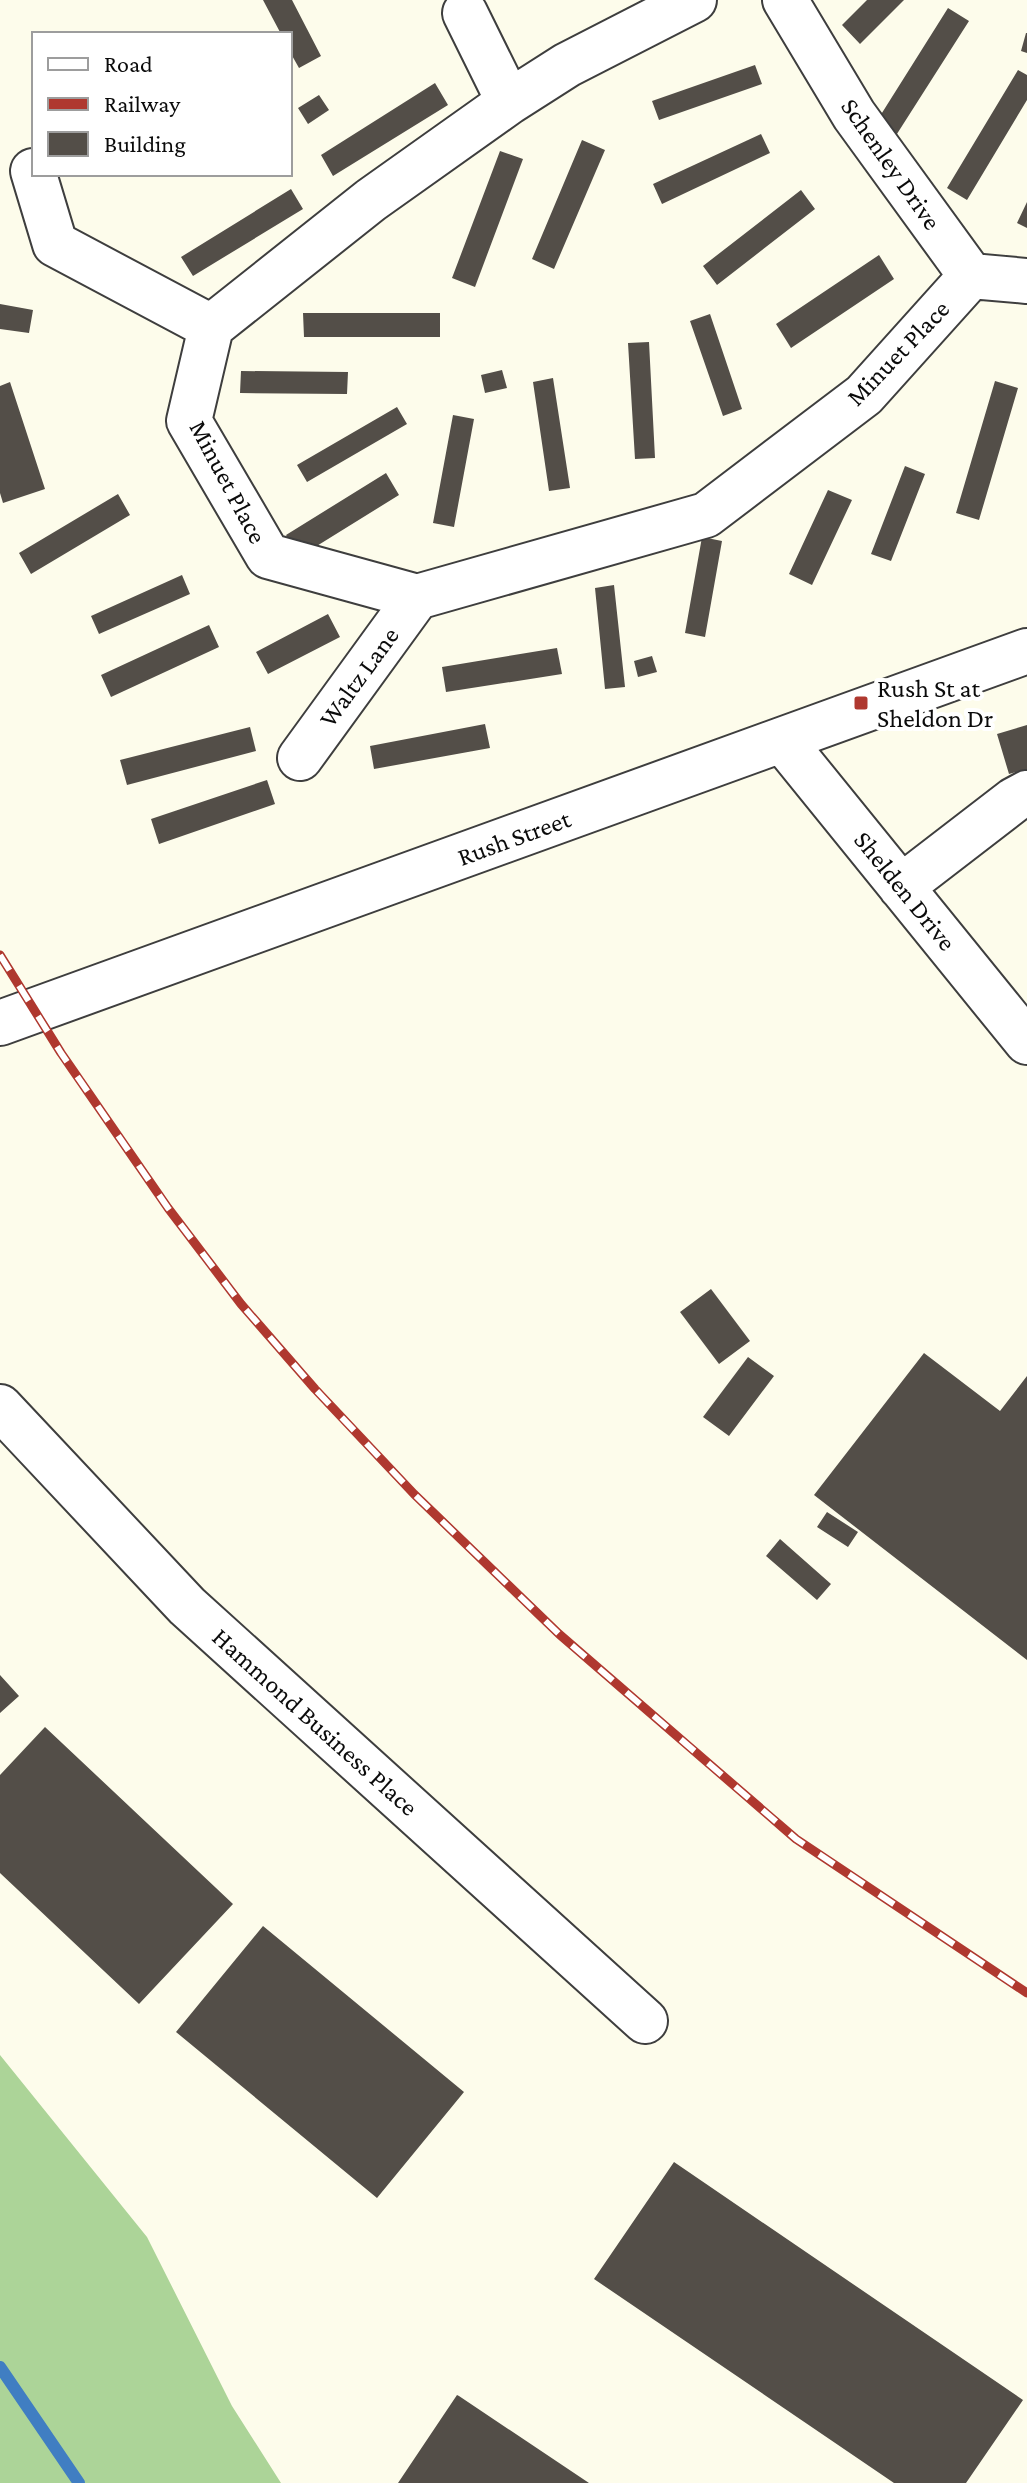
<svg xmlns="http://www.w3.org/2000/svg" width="1027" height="2483" font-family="'Crimson Pro',serif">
	<rect width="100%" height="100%" fill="#fdfceb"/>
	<path fill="#acd498" d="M0,2055L147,2237L232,2406L281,2483H0Z"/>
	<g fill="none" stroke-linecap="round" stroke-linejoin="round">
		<path stroke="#407ec2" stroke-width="12" d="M0,2367L79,2483"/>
	</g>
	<path fill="#534e48" d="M263,0H292L321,56L299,68L290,52V34H281Z
		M867,0H904L860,44L842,25Z
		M948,8L969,21L895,137L875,124Z
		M1026,33H1027V53L1021,51Z
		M755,65L762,84L659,120L652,101Z
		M1018,70L1027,75V100L967,200L947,188Z
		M435,83L448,105L333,176L321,155Z
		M319,95L329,110L308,124L298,108Z
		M761,134L770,153L662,204L653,184Z
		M582,140L605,150L554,269L532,259Z
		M500,151L523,159L475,287L452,278Z
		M291,189L303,209L193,276L181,257Z
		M801,190L815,209L717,285L703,266Z
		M1027,202V228L1017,223Z
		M879,255L894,279L791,348L776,324Z
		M0,304L33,310L29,333L0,329Z
		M303,313H440V337H304Z
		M710,314L742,409L723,416L690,321Z
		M649,342L655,458L635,459L628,343Z
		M502,370L507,388L485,393L481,375Z
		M241,371L348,372L347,394L240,393Z
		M553,378L570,488L549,491L533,382Z
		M995,381L1018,388L979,520L956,513Z
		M10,382L45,489L3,503L0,493V386Z
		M397,407L407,424L307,482L297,465Z
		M453,415L474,419L454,527L433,523Z
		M905,466L925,474L891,561L871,554Z
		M386,473L399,495L299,557L286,535Z
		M828,490L852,500L812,585L789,574Z
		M118,494L130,515L31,574L19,553Z
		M702,537L722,541L705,637L685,633Z
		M182,575L190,594L99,634L91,616Z
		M614,585L625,687L605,689L595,588Z
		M328,614L340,637L268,674L256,652Z
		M209,625L219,647L111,697L101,675Z
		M557,648L562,674L446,692L442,667Z
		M652,656L657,672L638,677L634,661Z
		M485,724L490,748L374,769L370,746Z
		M1027,725V769L1009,774L997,734Z
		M250,727L256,751L127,785L120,760Z
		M267,780L275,804L159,844L151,819Z
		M711,1289L750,1341L719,1364L680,1312Z
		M924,1353L1000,1411L1027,1376V1660L814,1495Z
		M748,1357L774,1376L729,1436L703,1417Z
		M827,1512L858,1532L848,1547L817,1527Z
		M780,1539L831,1584L817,1600L766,1556Z
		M0,1675L19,1696L0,1713Z
		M45,1727L233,1904L139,2004L0,1873V1775Z
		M263,1926L464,2092L377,2198L176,2032Z
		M674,2162L1023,2400L966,2483H894L594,2279Z
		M457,2395L459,2396L589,2483H398Z"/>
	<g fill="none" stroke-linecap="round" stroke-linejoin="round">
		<g stroke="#3e3e3e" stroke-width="48">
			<path id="minor" d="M694,0L567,65L509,102L371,200L211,327L189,421L268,556L417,597L706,515L864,395L971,276
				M785,0L854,115L971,276L1027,281
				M465,13L509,102
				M33,171L55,244L211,327
				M783,741L1027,1042
				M300,758L417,597
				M901,887L1014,800L1027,793
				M0,1023L1027,651
				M0,1407L187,1606L645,2021"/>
		</g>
		<use href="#minor" stroke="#fff" stroke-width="44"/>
		<g stroke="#af382f" stroke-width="9">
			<path id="rail" d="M0,955L61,1053L168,1208L241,1304L315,1389L414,1494L559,1634L796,1839L1027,1993"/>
		</g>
		<use href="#rail" stroke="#fff" stroke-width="6" stroke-dasharray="18" stroke-linecap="butt"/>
	</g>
	<rect fill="#af382f" stroke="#fff" stroke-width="3" x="853" y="695" width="16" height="16" rx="4"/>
	<g text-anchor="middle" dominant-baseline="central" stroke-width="8" stroke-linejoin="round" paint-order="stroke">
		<g font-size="26" fill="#0b0b0b" stroke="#fff">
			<text transform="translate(891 164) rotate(55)">Schenley Drive</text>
			<text transform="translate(898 353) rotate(-46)">Minuet Place</text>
			<text transform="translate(228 482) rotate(62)">Minuet Place</text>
			<text transform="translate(359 677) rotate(-54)">Waltz Lane</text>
			<text transform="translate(514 838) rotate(-20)">Rush Street</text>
			<text transform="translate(905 891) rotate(51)">Shelden Drive</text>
			<text transform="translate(315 1722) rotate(42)">Hammond Business Place</text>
		</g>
		<g font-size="26" fill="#0b0b0b" stroke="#fff" text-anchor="start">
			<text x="877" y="688">Rush St at<tspan x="877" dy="30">Sheldon Dr</tspan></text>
		</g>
	</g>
	<rect x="32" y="32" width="260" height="144" fill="#ffffff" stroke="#9d9d9d" stroke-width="2"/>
	<rect x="48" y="58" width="40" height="12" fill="#ffffff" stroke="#9d9d9d" stroke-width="2"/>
	<text x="104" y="72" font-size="24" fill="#0b0b0b">Road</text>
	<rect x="48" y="98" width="40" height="12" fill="#af382f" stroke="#9d9d9d" stroke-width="2"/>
	<text x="104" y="112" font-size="24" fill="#0b0b0b">Railway</text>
	<rect x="48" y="132" width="40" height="24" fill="#534e48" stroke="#9d9d9d" stroke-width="2"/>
	<text x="104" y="152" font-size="24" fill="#0b0b0b">Building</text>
</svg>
